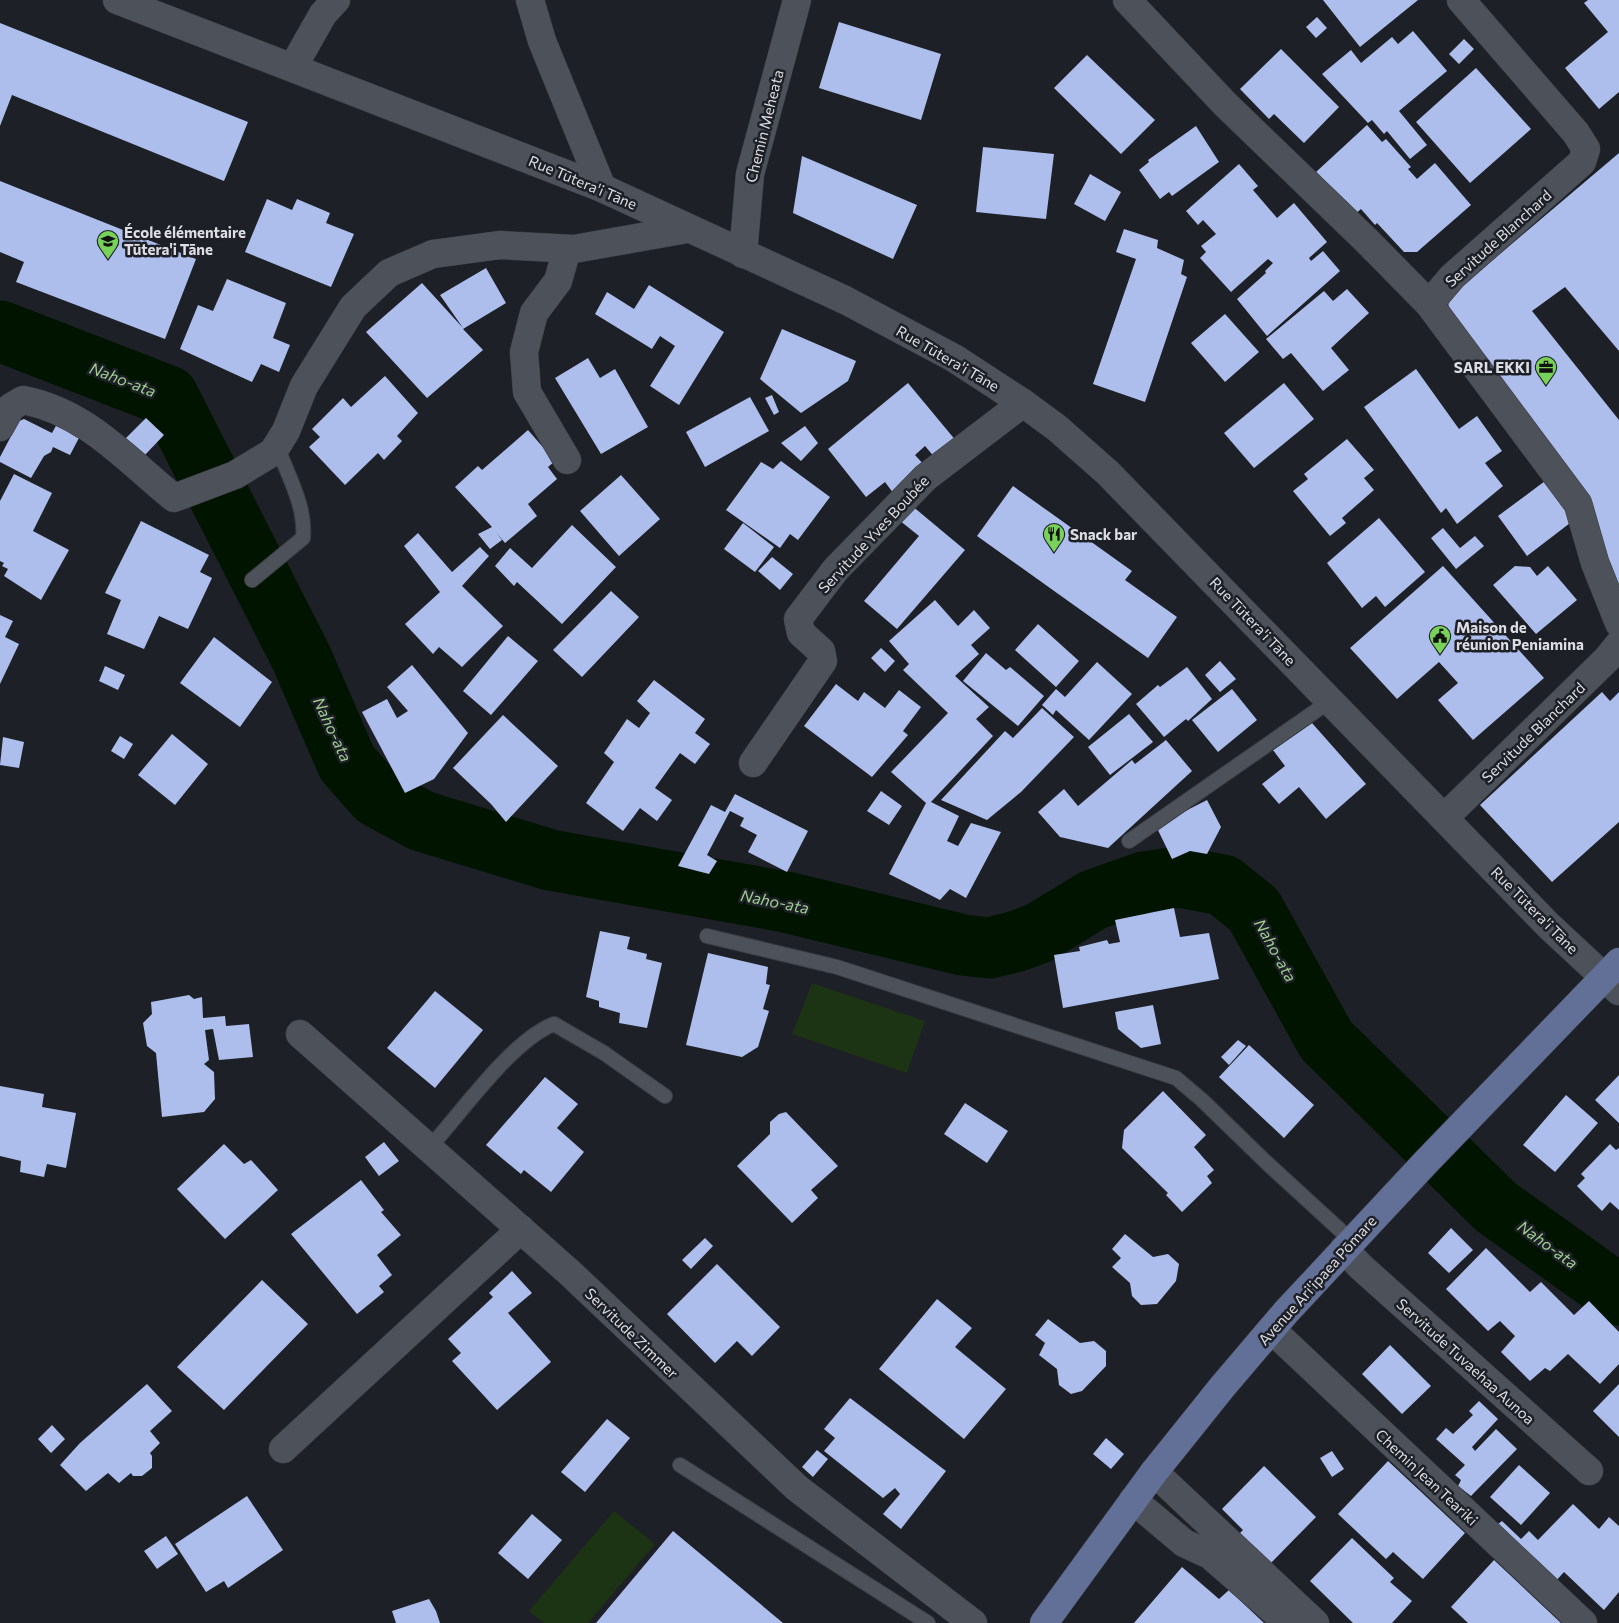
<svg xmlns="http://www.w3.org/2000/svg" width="1619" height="1623" font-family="Commissioner,sans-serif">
	<rect width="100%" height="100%" fill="#1d2027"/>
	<path fill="#1c3314" d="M812,983L925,1021L907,1073L792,1034Z
		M614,1511L655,1544L588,1623H544L529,1611Z"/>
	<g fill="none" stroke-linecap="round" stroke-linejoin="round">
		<path stroke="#001400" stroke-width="61" d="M0,331L168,396L301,657L347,763L377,797L422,821L550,860L786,902L963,945L989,948L1014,942L1039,933L1093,900L1144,882L1179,877L1223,885L1254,910L1326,1040L1496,1207L1619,1295"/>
	</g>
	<path fill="#adbeec" d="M1323,0H1418L1360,47Z
		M1588,0H1619V92L1599,109L1565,68L1608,32L1584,3Z
		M1317,17L1327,28L1316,38L1306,27Z
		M839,22L941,54L921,120L819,88Z
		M0,23L248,122L224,181L12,95L0,126Z
		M1413,31L1447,71L1399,111L1427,145L1410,159L1387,131L1384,134L1372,120L1368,123L1322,74L1351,50L1361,63L1392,37L1398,44Z
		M1464,39L1474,49L1459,64L1449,54Z
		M1281,49L1339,107L1304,143L1274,114L1269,119L1240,89Z
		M1087,55L1155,120L1121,154L1054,88Z
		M1476,68L1531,129L1470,183L1416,122Z
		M1367,125L1382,142L1386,139L1411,167L1408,169L1417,179L1435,163L1471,205L1417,252H1404L1377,223L1375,225L1361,209L1354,215L1316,172Z
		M1196,126L1219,162L1172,196L1169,192L1160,199L1139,170L1149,162L1148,160Z
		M983,147L1054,154L1046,219L976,212Z
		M1619,153V351L1565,287L1532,311L1619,420V588L1449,314L1448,298Z
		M802,156L917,205L893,259L793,213Z
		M1239,164L1258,186L1253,190L1277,218L1294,203L1327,242L1309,258L1311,261L1323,251L1340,271L1267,336L1237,299L1266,273L1265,271L1273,263L1268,259L1231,292L1200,258L1206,252L1201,246L1216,234L1203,220L1198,225L1186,211Z
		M1090,174L1121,192L1105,221L1074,204Z
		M0,181L196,259L165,339L16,282L24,262L0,252Z
		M267,199L292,210L297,199L330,213L326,223L354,234L331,287L245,252Z
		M1124,229L1158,240L1157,248L1184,260L1181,274L1187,277L1145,402L1093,384L1136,259L1116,252Z
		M486,268L506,303L463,329L483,350L427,398L366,332L422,283L463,328L440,295Z
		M227,279L286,303L273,338L290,345L279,372L261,364L252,382L180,349L198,305L213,311Z
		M649,285L724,332L679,405L650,386L675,346L660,336L652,349L595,314L607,292L634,309Z
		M1347,289L1369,313L1331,348L1349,370L1323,391L1291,353L1283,359L1266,339L1324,291L1333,301Z
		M1225,314L1259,352L1225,382L1191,343Z
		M782,329L856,361L848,381L801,413L760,379Z
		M588,358L600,378L615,369L648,427L601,454L555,378Z
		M1416,369L1459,429L1477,416L1502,451L1485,463L1503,486L1457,524L1446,508L1441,513L1364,407Z
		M385,376L418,413L397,436L402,441L384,460L378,453L345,485L309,447L320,437L312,429L343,398L351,407Z
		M908,383L957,442L936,459L925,446L915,455L925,466L894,494L885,482L866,497L828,449Z
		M1284,383L1314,419L1254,468L1224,433Z
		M772,395L779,412L774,415L765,398Z
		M750,397L769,431L705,467L686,432Z
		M146,418L164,435L143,457L125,439Z
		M24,419L52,433L57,424L80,436L70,455L53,447L51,452L44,456L31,478L0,462V457L19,421Z
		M805,426L818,443L801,461L781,443Z
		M528,430L555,461L548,467L557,479L528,504L537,516L505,543L496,532L502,540L490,549L478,534L492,527L455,487L478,466L482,470Z
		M1347,439L1374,470L1364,478L1374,490L1342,518L1346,523L1330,536L1293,491L1308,479L1304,474Z
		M781,461L830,497L798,540L790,534L780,548L726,510L761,462L773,469Z
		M14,474L52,493L33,531L69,550L41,600L4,576L8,569L2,566L4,563L0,561V501Z
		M621,475L660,519L619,556L580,511Z
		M1545,481L1574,520L1527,556L1498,516Z
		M1013,486L1132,571L1125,580L1177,617L1148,658L977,536Z
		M911,505L965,550L897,629L864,601L919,536L899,520Z
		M1379,518L1425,572L1385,607L1376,596L1362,608L1327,563Z
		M141,521L209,555L200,572L212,578L188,629L159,616L144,649L107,634L121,600L105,593Z
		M743,523L774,547L755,572L724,549Z
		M572,525L616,567L562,624L517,582L514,586L495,566L510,548L532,568Z
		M1443,528L1460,548L1475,536L1484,546L1456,569L1431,538Z
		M418,533L452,572L480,547L489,556L462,586L503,626L462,667L439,647L433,654L405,624L440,592L404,546Z
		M772,557L793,574L780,590L758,571Z
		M1443,566L1544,678L1473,740L1438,700L1458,683L1439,662L1397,699L1350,648Z
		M1515,566L1530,567L1537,576L1548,566L1577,600L1536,634L1493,585Z
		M611,591L639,617L582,677L553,650Z
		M935,600L958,626L974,610L990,628L971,645L979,654L955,676L989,707L976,719L993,736L931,802L959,816L947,841L958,846L971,823L1001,832L966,898L950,889L940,900L889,874L926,803L891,772L948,713L903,670L909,664L889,641Z
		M0,615L13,621L5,637L19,644L0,684Z
		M1038,624L1079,661L1056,687L1015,650Z
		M508,636L538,661L491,715L463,691Z
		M214,637L272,682L240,727L180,683Z
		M881,648L895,661L885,672L871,658Z
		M986,653L1006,670L1010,667L1044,696L1018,726L963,681Z
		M1220,661L1236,679L1220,692L1205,675Z
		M1097,662L1132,694L1089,740L1056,710L1053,715L1042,705L1056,689L1065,697Z
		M412,665L468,733L434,779L405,793L362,712L387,699L397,718L408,711L387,687Z
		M105,666L125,675L118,690L99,681Z
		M1187,667L1212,699L1188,721L1186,719L1164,737L1136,704L1158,685L1160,687Z
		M654,680L705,719L695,733L710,744L695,764L680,753L655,788L672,800L657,821L640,808L623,831L586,803L614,762L604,753L627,719L639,728L650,713L637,701Z
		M836,684L858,701L864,692L885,708L899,690L921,707L903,731L908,735L872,777L804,726Z
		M1232,689L1257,720L1218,752L1192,720Z
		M1602,692L1610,701L1619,692V822L1552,882L1480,805Z
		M1042,708L1074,737L1021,792L987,820L941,800L1005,731L1013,738Z
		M1129,714L1153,742L1110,775L1088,747Z
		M503,715L558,766L506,822L491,804L453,768Z
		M1312,723L1366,784L1326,819L1299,787L1279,804L1262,784L1285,766L1273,750Z
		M172,734L208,764L175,805L138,775Z
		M120,736L133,744L124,759L111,751Z
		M3,737L24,742L19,768L0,765Z
		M1166,740L1192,771L1108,848L1060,837L1038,812L1064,789L1078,806L1132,760L1135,764Z
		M881,791L902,806L889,825L867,811Z
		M735,794L808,831L787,872L748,852L757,835L740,826L744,818L730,811L707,855L717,861L709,874L678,866L711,805L725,812Z
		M1207,800L1221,827L1207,854L1190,851L1172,859L1156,826Z
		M1174,908L1180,937L1209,933L1219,979L1063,1008L1054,955L1080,951L1079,947L1107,940L1109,944L1120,942L1115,920Z
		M600,931L630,937L627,949L647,954L646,959L662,963L647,1028L619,1023L620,1013L599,1007V1001L586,997Z
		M708,953L768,967L766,984L770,985L763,1009L769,1011L758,1047L742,1057L686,1045Z
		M435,991L483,1030L435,1088L387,1048Z
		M189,995L194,999L202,997L203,1018L225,1016L226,1026L249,1024L253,1057L219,1060L213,1029L205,1030L209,1060L204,1064L214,1072L215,1099L204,1112L162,1117L156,1053L147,1046L143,1023L152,1014L151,1002Z
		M1153,1005L1161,1044L1141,1048L1118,1029L1115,1012Z
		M1238,1040L1246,1046L1229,1065L1221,1057Z
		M1249,1045L1314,1105L1284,1138L1219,1077Z
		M1619,1075V1123L1595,1100Z
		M545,1077L578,1104L557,1128L584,1152L551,1192L524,1170L521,1174L486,1145Z
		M0,1086L44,1094L42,1107L76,1113L66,1168L47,1164L44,1177L20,1172L21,1161L0,1156Z
		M1163,1091L1206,1135L1194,1147L1214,1170L1207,1176L1212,1183L1182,1212L1166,1195L1168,1193L1122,1148L1124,1130Z
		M1566,1095L1598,1123L1555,1172L1523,1145Z
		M965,1103L1008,1131L987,1163L944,1134Z
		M786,1112L838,1166L811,1190L818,1198L792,1223L737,1166L770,1134V1122L779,1114Z
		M384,1142L399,1161L379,1176L365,1157Z
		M224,1144L244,1164L251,1160L278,1190L225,1239L177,1189Z
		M1610,1144L1616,1150L1619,1148V1210L1610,1202L1602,1211L1577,1186L1585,1178L1581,1174Z
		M361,1180L384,1210L381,1212L401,1235L377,1255L392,1275L379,1286L384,1292L357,1314L291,1234Z
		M1451,1228L1473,1250L1449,1273L1428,1253Z
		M1125,1234L1153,1257L1168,1254L1179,1264L1176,1281L1157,1304L1141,1305L1132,1296L1130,1283L1112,1267L1121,1258L1112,1249Z
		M705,1238L713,1246L691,1269L682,1260Z
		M1486,1248L1530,1292L1541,1282L1574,1315L1589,1301L1619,1332V1364L1600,1384L1568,1354L1550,1371L1545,1368L1530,1381L1501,1352L1515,1336L1500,1321L1488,1331L1446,1289Z
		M717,1264L780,1327L752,1356L737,1341L715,1363L667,1314Z
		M512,1271L532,1293L508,1313L551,1362L497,1410L452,1361L461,1353L448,1339L493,1297L489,1293Z
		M262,1280L308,1324L224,1410L177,1367Z
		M937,1299L972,1328L955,1347L1006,1389L964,1439L879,1369Z
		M1048,1319L1080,1343L1094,1341L1106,1351V1366L1082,1391L1071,1394L1059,1385L1057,1369L1039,1355L1045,1343L1035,1335Z
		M1390,1345L1431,1386L1402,1414L1362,1374Z
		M147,1384L172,1411L150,1431L160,1443L150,1453L152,1456V1468L142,1476H133L131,1473L119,1483L108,1473L86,1491L60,1465L80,1443Z
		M1619,1384V1437L1593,1411Z
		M850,1398L946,1471L901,1529L883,1514L900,1494L895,1488L883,1498L824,1451L835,1438L824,1429Z
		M1479,1401L1498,1419L1472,1447L1475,1451L1496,1429L1517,1449L1471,1496L1458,1486L1461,1480L1455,1475L1465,1465L1436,1439L1446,1428L1453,1434L1473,1415L1469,1411Z
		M607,1419L630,1438L585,1492L561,1472Z
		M52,1425L65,1439L51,1453L38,1439Z
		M1106,1438L1124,1454L1111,1469L1093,1454Z
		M817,1450L828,1459L813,1477L802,1467Z
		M1332,1451L1344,1469L1332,1477L1320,1458Z
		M1388,1461L1465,1533L1423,1579L1393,1552L1386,1559L1338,1514Z
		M1519,1465L1550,1493L1521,1525L1490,1497Z
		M1264,1466L1316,1517L1265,1569L1234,1539L1243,1530L1222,1509Z
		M247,1496L283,1550L228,1588L224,1581L206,1592L175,1544Z
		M1573,1504L1599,1529L1609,1517L1619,1526V1592L1604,1610L1564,1572L1554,1583L1494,1527L1502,1521L1521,1539L1529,1531L1538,1540Z
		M532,1514L562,1540L528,1579L498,1553Z
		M673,1531L783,1623H596Z
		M166,1536L178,1554L157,1569L144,1551Z
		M1352,1538L1394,1578L1390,1582L1412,1601L1392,1623H1353L1310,1581Z
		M1494,1560L1561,1623H1468L1451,1607Z
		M1182,1567L1219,1599L1229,1590L1264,1623H1134Z
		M429,1599L436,1611L440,1623H396L392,1611Z"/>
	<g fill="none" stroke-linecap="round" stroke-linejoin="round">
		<g stroke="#3a3d43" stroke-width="16">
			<path id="lane" d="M252,580L303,538C306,506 288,476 277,446
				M1129,841L1330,701
				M707,936L837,967L1176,1078L1202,1100L1268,1164L1352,1241
				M430,1147C462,1112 512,1040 554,1024L604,1053L665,1096
				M680,1465L928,1623"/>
		</g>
		<g stroke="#3a3d43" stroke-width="29">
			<path id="street" d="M530,0L542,41L602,188
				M1127,0L1225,104L1367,241L1429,304
				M1461,0L1576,133L1586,149L1582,162L1452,277L1429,304L1578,504L1595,563L1619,623
				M293,67L323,14L336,0
				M743,254L750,174L797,0
				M0,427L11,407L23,400C86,412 126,459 174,498L235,475L273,452L286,431L304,386L353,307L389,273L433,254L500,245L574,249L687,229
				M567,460L527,392L524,352L534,313L558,281L567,249
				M753,763L823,661L821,651L801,633L798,619L836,569L926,477L1023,403
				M1444,818L1607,659L1619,644
				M300,1034L570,1273L797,1488L973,1623
				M1344,1249L1361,1267L1589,1471
				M1272,1330L1583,1623
				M283,1449L521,1229
				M1154,1472L1315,1623
				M1133,1500L1184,1543L1210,1555L1288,1623"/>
		</g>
		<g stroke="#3a3d43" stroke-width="29">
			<path id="secondary" d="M117,0L602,188L845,300L954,358L1023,403L1057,428L1108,473L1549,926L1619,991"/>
		</g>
		<g stroke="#3a3d43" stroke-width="29">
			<path id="primary" d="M1044,1623L1154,1472L1223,1386L1286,1312L1427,1161L1619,962"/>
		</g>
		<use href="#lane" stroke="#4d515a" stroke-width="14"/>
		<use href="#street" stroke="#4d515a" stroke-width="28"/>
		<use href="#secondary" stroke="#4d515a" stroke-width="28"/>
		<use href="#primary" stroke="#627097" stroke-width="28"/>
	</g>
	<defs>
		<g id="school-pin" transform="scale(1.125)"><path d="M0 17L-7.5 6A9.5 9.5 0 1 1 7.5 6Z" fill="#78d158" stroke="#1d2027"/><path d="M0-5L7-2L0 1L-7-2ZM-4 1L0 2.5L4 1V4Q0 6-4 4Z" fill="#111"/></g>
		<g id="office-pin" transform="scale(1.125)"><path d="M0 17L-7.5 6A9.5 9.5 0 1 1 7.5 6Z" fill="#78d158" stroke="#1d2027"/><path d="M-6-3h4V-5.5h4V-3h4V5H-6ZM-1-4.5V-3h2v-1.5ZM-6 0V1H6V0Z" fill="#111"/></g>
		<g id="restaurant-pin" transform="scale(1.125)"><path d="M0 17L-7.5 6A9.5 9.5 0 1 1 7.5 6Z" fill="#78d158" stroke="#1d2027"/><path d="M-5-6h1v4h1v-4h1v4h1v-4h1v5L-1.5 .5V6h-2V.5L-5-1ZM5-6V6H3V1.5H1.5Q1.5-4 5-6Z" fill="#111"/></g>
		<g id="civic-pin" transform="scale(1.125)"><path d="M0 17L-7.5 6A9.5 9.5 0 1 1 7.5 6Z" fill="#78d158" stroke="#1d2027"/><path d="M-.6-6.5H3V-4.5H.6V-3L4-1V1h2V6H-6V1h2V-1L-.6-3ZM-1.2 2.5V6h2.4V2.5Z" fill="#111"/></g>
	</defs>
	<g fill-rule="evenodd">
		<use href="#school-pin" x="108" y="241"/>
		<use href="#office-pin" x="1546" y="367"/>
		<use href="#restaurant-pin" x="1054" y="534"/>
		<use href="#civic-pin" x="1440" y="636"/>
	</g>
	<g text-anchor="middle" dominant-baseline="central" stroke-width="5" stroke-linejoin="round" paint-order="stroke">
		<g font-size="15" fill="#dcdee3" stroke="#1d2027">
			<text transform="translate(764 126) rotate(-76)">Chemin Meheata</text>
			<text transform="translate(583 182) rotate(23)">Rue Tūtera'i Tāne</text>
			<text transform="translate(1498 238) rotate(-42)">Servitude Blanchard</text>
			<text transform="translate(948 358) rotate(30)">Rue Tūtera'i Tāne</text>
			<text transform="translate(873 534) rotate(-47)">Servitude Yves Boubée</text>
			<text transform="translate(1253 621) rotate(46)">Rue Tūtera'i Tāne</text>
			<text transform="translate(1533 732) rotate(-44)">Servitude Blanchard</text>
			<text transform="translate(1535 910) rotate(45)">Rue Tūtera'i Tāne</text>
			<text transform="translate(1317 1280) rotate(-48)">Avenue Ari'ipaea Pōmare</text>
			<text transform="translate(632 1333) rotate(44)">Servitude Zimmer</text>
			<text transform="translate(1466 1361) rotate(42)">Servitude Tuvaehaa Aunoa</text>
			<text transform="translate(1427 1477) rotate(43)">Chemin Jean Teariki</text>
		</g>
		<g font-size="15" font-weight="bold" fill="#dcdee3" stroke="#1d2027" text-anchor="start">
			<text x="124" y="232">École élémentaire<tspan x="124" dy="17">Tūtera'i Tāne</tspan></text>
			<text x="1530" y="367" text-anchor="end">SARL EKKI</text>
			<text x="1070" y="534">Snack bar</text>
			<text x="1456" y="627">Maison de<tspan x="1456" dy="17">réunion Peniamina</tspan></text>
		</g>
		<g font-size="16" font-style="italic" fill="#9fce90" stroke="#1d2027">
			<text transform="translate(123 379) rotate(21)">Naho-ata</text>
			<text transform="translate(333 729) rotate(65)">Naho-ata</text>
			<text transform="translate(775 901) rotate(11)">Naho-ata</text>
			<text transform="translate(1276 950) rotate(61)">Naho-ata</text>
			<text transform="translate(1548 1244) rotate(36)">Naho-ata</text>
		</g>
	</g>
</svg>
